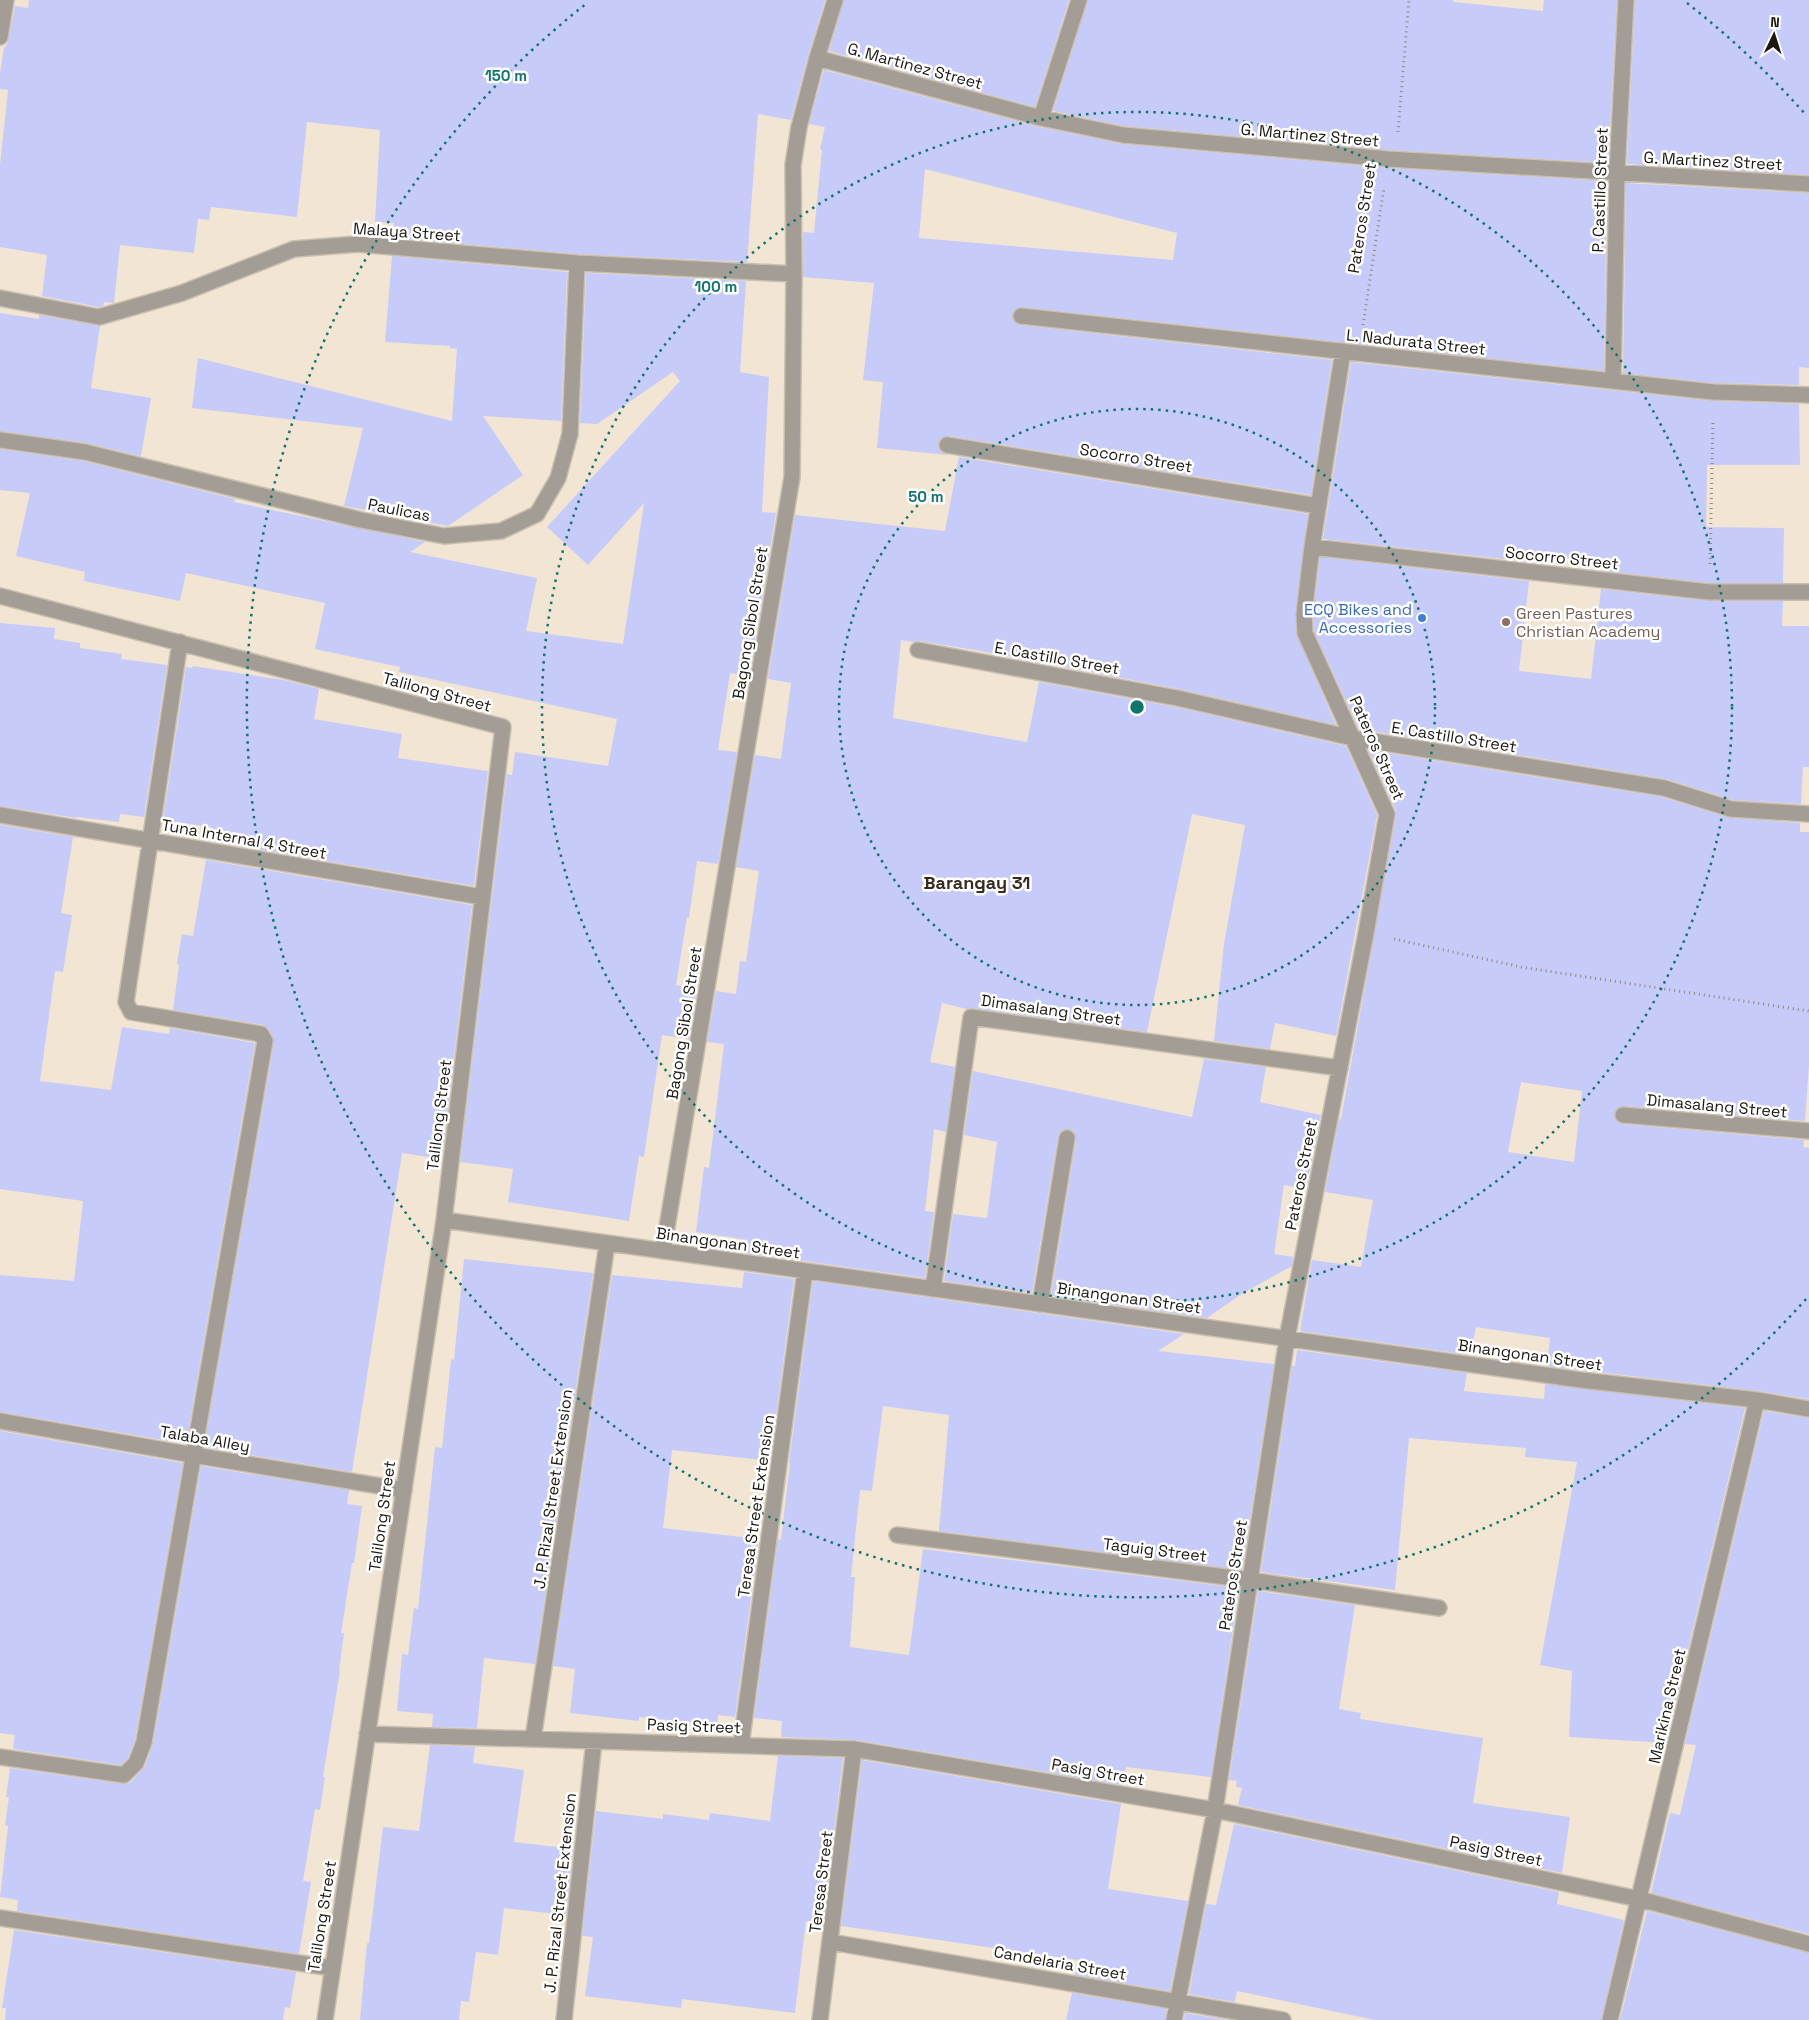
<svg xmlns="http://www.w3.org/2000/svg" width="1809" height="2020" font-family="'Space Grotesk',sans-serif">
	<rect width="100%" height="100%" fill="#f2e5d3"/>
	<path fill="#c7cbf9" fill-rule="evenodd" d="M29,0H825L808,56L791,120L758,114L747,262L578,254L393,238L394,223L375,222L380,130L307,122L297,217L211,207L209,220L198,219L194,253L120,245L114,303L104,302L103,306L99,307L42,296L47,255L0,247V165L8,90L0,89V73L4,47H6L9,38L15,6L28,8Z
		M844,0H1069L1035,107L829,51Z
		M1088,0H1453V2L1543,11L1544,0H1617L1608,163L1389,150L1124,126L1053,111Z
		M1635,0H1809V175L1627,164Z
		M824,70L1039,127L1122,144L1387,168L1607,181L1604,371L1022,307L1014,310L1012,315L1015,323L1020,325L1332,360L1311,495L949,436L940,439L938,444L941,452L949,455L877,448L883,382L863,380L874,283L803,277V232L814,233L822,150L820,149L825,127L809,124ZM925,169L1177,233L1173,260L919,238Z
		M1626,183L1809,193V368L1799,367V385L1714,383L1623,373Z
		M392,256L567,272L561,421L483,416L523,475L448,526L344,506L363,428L192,408L198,358L452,421L457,349L450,348V346L385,342Z
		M586,273L746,281L740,372L769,377L762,512L776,513L749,676L730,673L718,750L737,752L718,864L697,861L689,918L687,917L676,985L697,988L689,1039L662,1035L644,1157L639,1156L629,1221L508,1202L513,1169L460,1162L507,774L512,775L515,752L608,766L617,719L399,672L400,667L315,649L325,603L186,573L180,601L84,581L85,572L16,556L30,493L0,490V449L83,461L235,499L234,502L425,542L410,552L537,578L526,631L623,644L644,503L588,565L547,527L680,381L673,372L597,424L580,423Z
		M0,313L39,319V315L100,326L91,388L151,398L141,456L86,443L0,431Z
		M1351,362L1712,401L1799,404L1800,465H1707L1706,527L1784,528L1783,583H1710L1603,571L1604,562L1532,556L1531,562L1323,539Z
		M959,457L1308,514L1295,613L1296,633L1336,725L1179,689L975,650L920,641L913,642L901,640L893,718L1027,742L1039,682L1175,707L1346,746L1377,815L1336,1036L1275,1023L1270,1049L1214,1041L1224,944L1245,825L1192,814L1147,1032L972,1008L967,1009L942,1003L930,1062L955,1067L946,1132L934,1129L925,1211L934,1212L925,1278L747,1253L748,1240L696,1232L704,1167L709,1168L724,1044L707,1042L716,991L736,994L740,961L746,962L759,871L736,867L755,755L781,759L791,683L768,679L795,515L945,531Z
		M1320,557L1529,581L1519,671L1591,679L1601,589L1708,601H1783L1782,626H1809V767H1803L1801,804L1733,800L1666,779L1359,729L1314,631L1313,614Z
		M0,623L55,628L54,639L80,643V648L122,654L121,659L167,665L144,817L120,814L119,822L77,817L76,818L0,806Z
		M193,666L284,680L319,689L314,719L402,734L398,758L488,771L474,886L209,841L211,827L163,820L186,667L192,668Z
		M1368,750L1662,797L1730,818L1800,823V832H1809V1065L1805,1121L1624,1106L1616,1109L1614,1115L1617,1122L1622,1124L1804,1140L1803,1147L1809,1148V1399L1758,1391L1547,1366L1550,1338L1476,1327L1470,1355L1300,1331L1312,1260L1361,1267L1373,1200L1325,1192L1339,1119H1341L1396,816V810ZM1521,1082L1582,1091L1574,1162L1508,1152Z
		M0,825L73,837L61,913L72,915L63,972L55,971L40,1081L111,1090L122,1027L169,1034L170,1028L255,1043L186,1444L0,1412V1275L74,1281L83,1201L0,1189Z
		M206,860L472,905L442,1159L402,1153L352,1472L204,1447L274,1043L269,1029L263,1025L173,1010L179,965L177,964L182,934L193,936Z
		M1204,1059L1266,1067L1260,1102L1321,1115L1306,1189L1284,1185L1274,1254L1293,1257L1292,1266L1243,1293L1207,1318L1051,1296L1076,1140L1073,1131L1068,1129L1060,1132L1058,1136L1032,1293L944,1281L953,1214L987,1218L997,1142L964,1135L973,1071L1192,1117Z
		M464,1259L593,1273L535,1664L484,1658L477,1728L432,1727L433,1714L397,1711L402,1654L408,1655L414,1608L418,1609L435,1447L442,1448L451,1359L454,1360Z
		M744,1272L794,1279L770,1461L672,1450L663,1528L759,1539L735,1717L718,1715L717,1725L639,1717V1721L570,1713L575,1669L553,1666L612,1275L742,1288Z
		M813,1281L1184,1334L1158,1351L1274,1364L1242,1570L939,1531L949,1415L883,1406L872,1491L860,1490L851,1577H855L850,1647L909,1655L923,1549L1239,1588L1211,1777L1126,1767L1123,1785L856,1740L781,1737L782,1721L754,1718L778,1539L781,1540L790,1463H789Z
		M1297,1350L1467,1373L1464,1391L1544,1399L1545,1384L1745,1408L1666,1743L1569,1737L1572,1671L1540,1665L1577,1462L1525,1457L1526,1448L1409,1438L1395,1590L1261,1572L1292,1366H1295Z
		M1764,1411L1809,1418V1934L1651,1893L1670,1813L1680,1815L1696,1745L1685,1744Z
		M0,1431L183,1463L135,1740L128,1758L121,1765L13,1749L15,1735L0,1733Z
		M201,1466L349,1490L347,1504L362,1506L354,1563H352L341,1633H344L339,1671H340L323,1777H325L320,1810L315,1809L303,1881L311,1882L299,1954L17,1911L18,1900L0,1897L8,1826L5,1825L9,1797H6L10,1768L123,1784L131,1782L145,1766L153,1744Z
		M1258,1591L1355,1605L1339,1709L1361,1713L1360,1719L1483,1738L1473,1803L1570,1817L1562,1873L1238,1805L1242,1788L1236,1787L1237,1781L1229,1780Z
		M430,1745L475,1747L473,1763L524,1770L514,1842L573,1849L566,1915L504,1908L498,1955L476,1952L469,2002L461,2001L459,2020H360L367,1943H369L383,1827L419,1831Z
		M778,1756L843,1758L823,1923L806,1921L795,2013L682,1999L681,2008L585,1996L593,1937L582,1936L596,1811L663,1819V1814L709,1820L710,1813L770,1821Z
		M862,1760L1121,1804L1108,1889L1188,1901L1170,1991L1075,1975L1078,1960L841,1926Z
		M1234,1824L1559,1892L1557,1904L1624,1920L1601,2020H1375L1237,1991L1235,2002L1189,1994L1206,1904L1216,1905Z
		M1647,1911L1809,1953V2020H1620Z
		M14,1930L296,1972L290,2008L285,2007L283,2020H5L6,2008H2Z
		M1072,1993L1167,2009L1165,2020H1066Z
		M1185,2013L1228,2020H1184Z"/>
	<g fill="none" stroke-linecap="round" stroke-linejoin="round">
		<g stroke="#cbc0b0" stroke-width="18">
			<path id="lane" d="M0,1421L193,1455L404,1490"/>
		</g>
		<g stroke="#cbc0b0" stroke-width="18">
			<path id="street" d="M0,37L6,0
				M817,58L1041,118L1123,135L1388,159L1809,184
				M1041,118L1079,0
				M0,298L99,317L182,293L294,249L358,244L577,263L794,274
				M1021,316L1713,392L1809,395
				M1613,381L1617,173L1626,0
				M0,440L85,452L361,520L444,536L501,531L537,514L558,478L570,434L577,263
				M947,445L1318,506
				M1312,547L1709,592H1809
				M0,596L503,727L444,1220L325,2020
				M918,650L1177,698L1353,738L1664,788L1731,809L1809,814
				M0,815L482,897
				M1623,1115L1809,1131
				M444,1220L1581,1380L1757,1400L1809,1409
				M663,1251L792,477L794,274L793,165L799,127L817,58L835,0
				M933,1289L971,1017L1340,1068
				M1040,1304L1067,1138
				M897,1535L1250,1580L1439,1608
				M367,1734L854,1749L1215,1810L1639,1899L1809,1944
				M533,1739L607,1244
				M741,1745L805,1271
				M0,1757L124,1775L136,1763L144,1742L265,1041L261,1034L131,1012L126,1002L180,642
				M0,1918L332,1968
				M831,1942L1283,2020
				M564,2020L594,1741
				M820,2020L854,1749
				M1174,2020L1215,1810L1287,1338L1366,933L1387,814L1305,633L1304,614L1312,547L1343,351
				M1610,2020L1757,1400"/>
		</g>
		<path stroke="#928a7c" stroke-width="3" stroke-dasharray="1 4" stroke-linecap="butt" d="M1398,132L1409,0
			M1363,325L1384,188
			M1710,564L1713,420
			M1394,939L1521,967L1809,1011"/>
		<use href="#lane" stroke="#a39d96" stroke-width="15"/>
		<use href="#street" stroke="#a39d96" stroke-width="15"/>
	</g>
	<g fill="none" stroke="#0f766e" stroke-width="2.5" stroke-dasharray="2.5 5">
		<circle cx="1137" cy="707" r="298"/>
		<circle cx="1137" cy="707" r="595"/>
		<path d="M1806 1299A893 893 0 1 1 587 3M1687 3A893 893 0 0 1 1806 115"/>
	</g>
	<circle fill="#3f7fe0" stroke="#fff" stroke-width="2" cx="1422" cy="618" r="5"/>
	<circle fill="#8d6e63" stroke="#fff" stroke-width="2" cx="1506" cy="622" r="5"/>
	<g text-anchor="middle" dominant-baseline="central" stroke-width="5" stroke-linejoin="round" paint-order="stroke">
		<g font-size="16" fill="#1c1811" stroke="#fff">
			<text transform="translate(915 66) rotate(15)">G. Martinez Street</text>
			<text transform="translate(1310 135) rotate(5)">G. Martinez Street</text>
			<text transform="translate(1713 161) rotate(3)">G. Martinez Street</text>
			<text transform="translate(1600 190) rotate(-88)">P. Castillo Street</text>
			<text transform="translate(1362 218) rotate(-81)">Pateros Street</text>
			<text transform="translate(407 232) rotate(4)">Malaya Street</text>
			<text transform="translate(1416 342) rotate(6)">L. Nadurata Street</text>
			<text transform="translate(1136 458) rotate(9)">Socorro Street</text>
			<text transform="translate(399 510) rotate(11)">Paulicas</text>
			<text transform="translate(1562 558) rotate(6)">Socorro Street</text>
			<text transform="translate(750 623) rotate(-81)">Bagong Sibol Street</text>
			<text transform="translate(1057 658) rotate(10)">E. Castillo Street</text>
			<text transform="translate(437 692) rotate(15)">Talilong Street</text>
			<text transform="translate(1454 737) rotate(9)">E. Castillo Street</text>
			<text transform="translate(1377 748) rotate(66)">Pateros Street</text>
			<text transform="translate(244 839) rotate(10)">Tuna Internal 4 Street</text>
			<text transform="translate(1051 1010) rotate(8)">Dimasalang Street</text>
			<text transform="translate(684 1023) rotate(-81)">Bagong Sibol Street</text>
			<text transform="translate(1717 1106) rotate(5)">Dimasalang Street</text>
			<text transform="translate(439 1115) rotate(-83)">Talilong Street</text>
			<text transform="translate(1301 1175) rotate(-79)">Pateros Street</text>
			<text transform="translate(728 1243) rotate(8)">Binangonan Street</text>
			<text transform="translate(1129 1298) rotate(8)">Binangonan Street</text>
			<text transform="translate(1530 1355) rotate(8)">Binangonan Street</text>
			<text transform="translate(205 1439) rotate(10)">Talaba Alley</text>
			<text transform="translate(553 1489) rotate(-82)">J. P. Rizal Street Extension</text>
			<text transform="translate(756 1506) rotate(-82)">Teresa Street Extension</text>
			<text transform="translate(382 1516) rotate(-82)">Talilong Street</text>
			<text transform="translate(1155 1550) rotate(7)">Taguig Street</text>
			<text transform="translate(1233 1575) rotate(-81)">Pateros Street</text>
			<text transform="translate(1667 1706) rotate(-77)">Marikina Street</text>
			<text transform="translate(694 1726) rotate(2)">Pasig Street</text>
			<text transform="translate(1098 1772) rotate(10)">Pasig Street</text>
			<text transform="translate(1496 1851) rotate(12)">Pasig Street</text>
			<text transform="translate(821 1882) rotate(-83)">Teresa Street</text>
			<text transform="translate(560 1893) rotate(-84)">J. P. Rizal Street Extension</text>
			<text transform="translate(322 1916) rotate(-81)">Talilong Street</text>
			<text transform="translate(1060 1963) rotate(10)">Candelaria Street</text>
		</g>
		<g font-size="16" fill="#366cbe" stroke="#fff" text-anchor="end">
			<text x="1412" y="609">ECQ Bikes and<tspan x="1412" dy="18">Accessories</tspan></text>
		</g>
		<g font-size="16" fill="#785e54" stroke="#fff" text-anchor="start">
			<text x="1516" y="613">Green Pastures<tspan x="1516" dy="18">Christian Academy</tspan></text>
		</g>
		<g font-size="18" font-weight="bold" fill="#362c1e" stroke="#fff">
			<text x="977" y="882">Barangay 31</text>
		</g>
	</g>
	<circle cx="1137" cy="707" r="8" fill="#0f766e" stroke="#fff" stroke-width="2.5"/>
	<g font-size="15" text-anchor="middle" font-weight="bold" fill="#0f766e" stroke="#fff" stroke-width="5" stroke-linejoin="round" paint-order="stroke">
		<text x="506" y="81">150 m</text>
		<text x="716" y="292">100 m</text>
		<text x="926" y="502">50 m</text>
	</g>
	<g transform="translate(1774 35) rotate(4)" stroke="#ffffff" stroke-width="4" paint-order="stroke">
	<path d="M0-4L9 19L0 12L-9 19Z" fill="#1c1811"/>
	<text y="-8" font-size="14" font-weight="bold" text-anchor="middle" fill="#1c1811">N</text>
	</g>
</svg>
